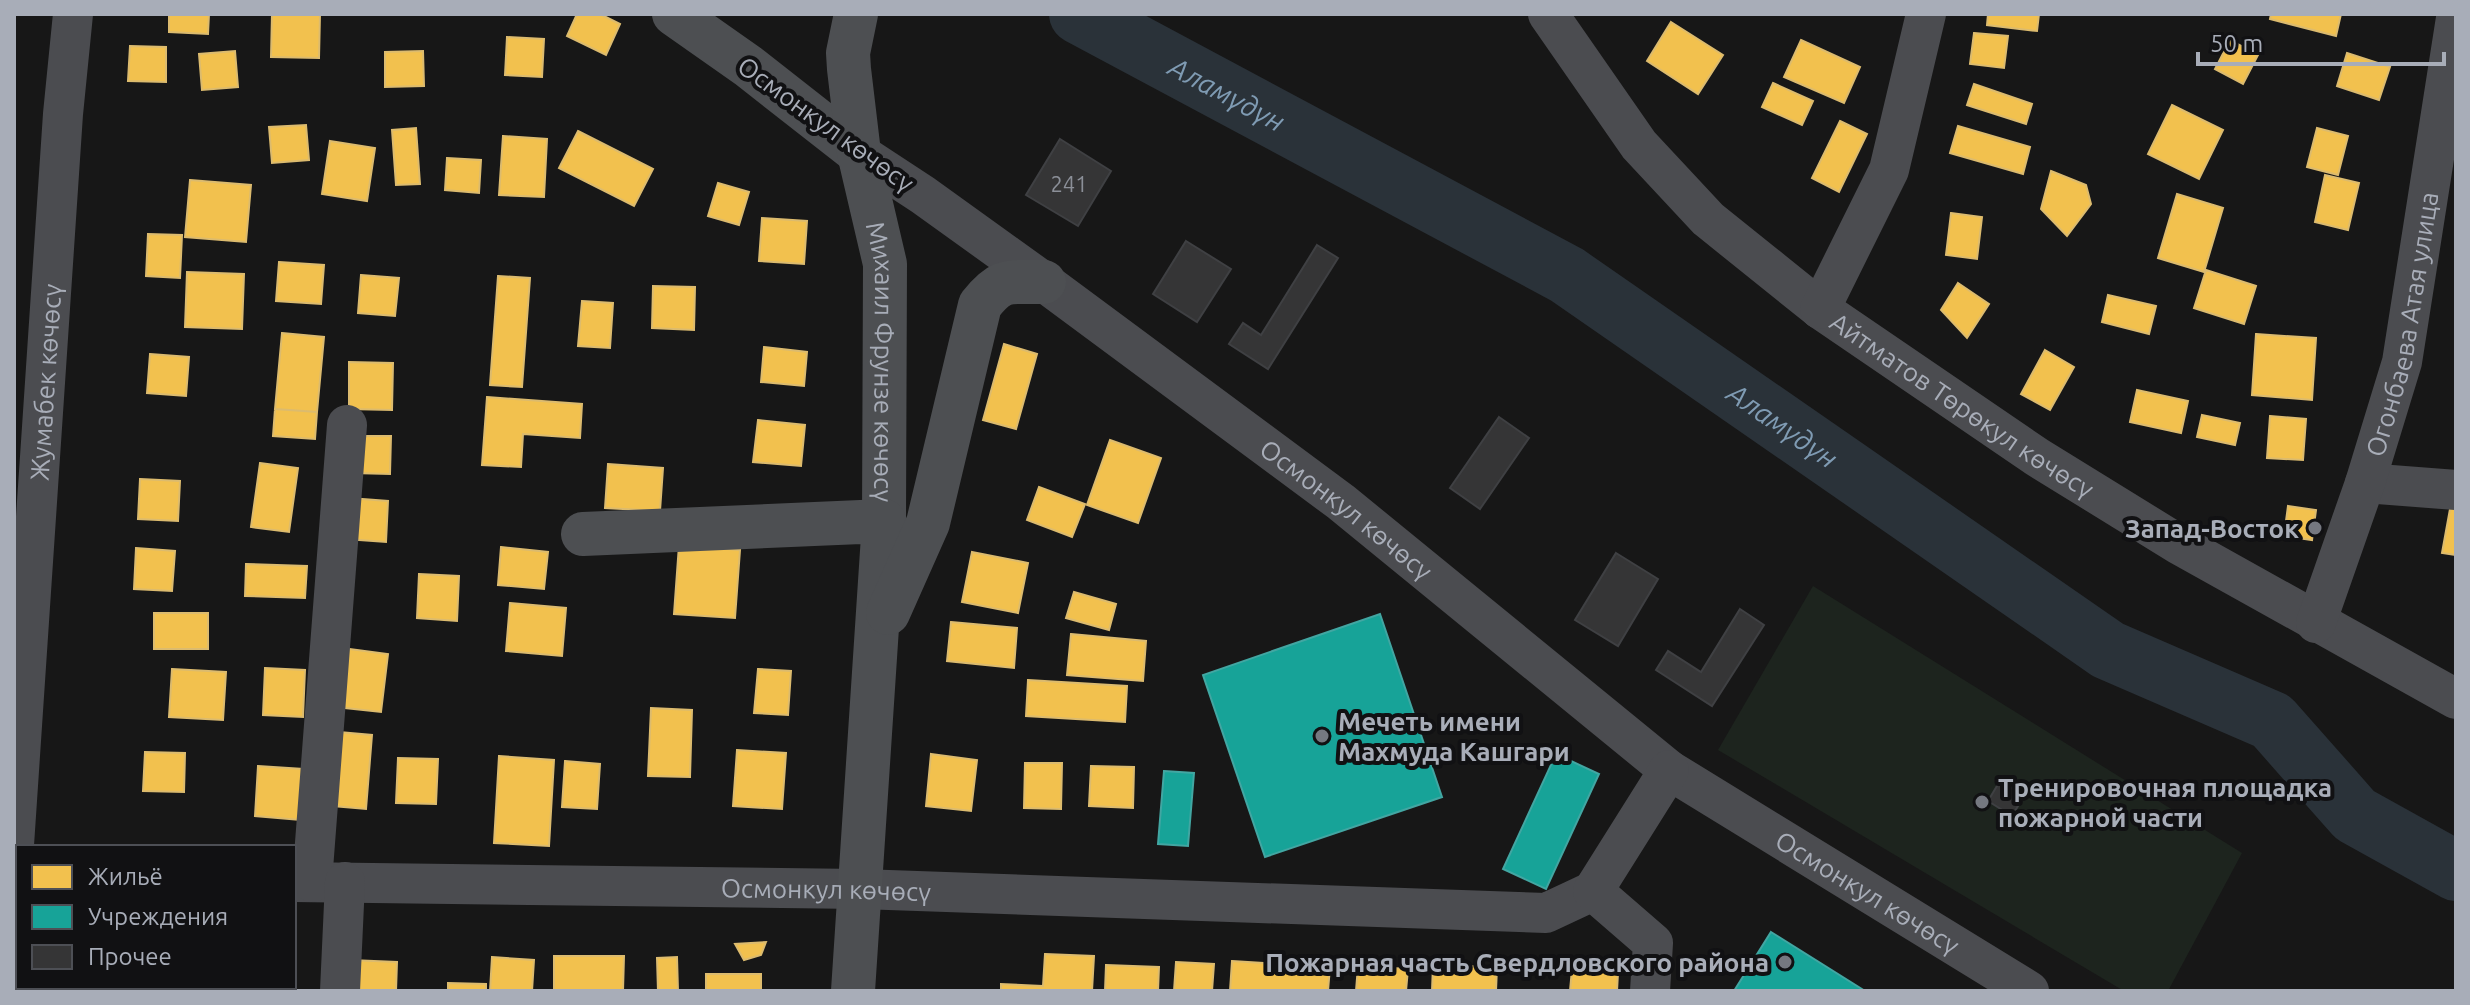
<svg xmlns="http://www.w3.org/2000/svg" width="2470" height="1005" font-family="Ubuntu,sans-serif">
	<rect width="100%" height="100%" fill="#171717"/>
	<path fill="#1d241e" d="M1813,586L2242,853L2168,991H2124L1718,750Z"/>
	<path fill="#f2c14e" stroke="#dcbb6e" stroke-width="2" d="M169,14H209L208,34L169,32Z
		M272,14H320L319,58L271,57Z
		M577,14H600L620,24L606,55L567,36Z
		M1988,14H2039L2037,31L1987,25Z
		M2271,14H2341L2336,36L2270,19Z
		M1671,22L1723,55L1698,94L1647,61Z
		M1974,33L2008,36L2004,68L1970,64Z
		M507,37L544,39L542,77L505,75Z
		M1801,40L1860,67L1844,103L1784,77Z
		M2230,40L2258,55L2243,84L2215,69Z
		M130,46L166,47V82L128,81Z
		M235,51L238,87L202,90L199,54Z
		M423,51L424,86L385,87V52Z
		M2347,53L2390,67L2379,100L2337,86Z
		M1773,83L1813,101L1802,125L1762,107Z
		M1974,84L2032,104L2026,124L1967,105Z
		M2172,105L2223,130L2199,179L2148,154Z
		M1840,121L1867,134L1839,192L1812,178Z
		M306,125L309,160L272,163L269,127Z
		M1958,126L2030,147L2023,174L1950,153Z
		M416,128L420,184L396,185L392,130Z
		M2317,128L2348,136L2338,175L2307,167Z
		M578,131L653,169L634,206L559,168Z
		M503,136L547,139L544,197L499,195Z
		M330,141L375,148L367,201L322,194Z
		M447,158L481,160L479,193L445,190Z
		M2051,171L2086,185L2091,204L2067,236L2041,209Z
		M2325,175L2359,183L2348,230L2315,222Z
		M190,180L251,185L246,242L185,237Z
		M718,183L749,192L739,225L708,216Z
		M2177,194L2223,208L2204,272L2158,258Z
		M1951,213L1982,217L1977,259L1946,255Z
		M762,218L807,221L804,264L759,261Z
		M148,234L182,235L180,278L146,276Z
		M279,262L324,265L321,304L276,301Z
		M2206,270L2256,286L2244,324L2194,308Z
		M187,272L244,274L242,329L185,327Z
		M361,275L399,278L395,316L358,313Z
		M498,276L530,278L522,387L490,385Z
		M1958,283L1989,304L1967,338L1941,310Z
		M653,286L695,287L694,330L652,328Z
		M2108,295L2156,306L2149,334L2102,322Z
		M582,301L613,303L610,348L578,346Z
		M282,333L324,337L317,412L275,409Z
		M2256,334L2316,338L2312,400L2252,395Z
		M1004,344L1037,354L1016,429L983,420Z
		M764,347L807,352L804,386L761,382Z
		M2045,350L2074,367L2050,410L2021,394Z
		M150,354L189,357L186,396L147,393Z
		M349,362L393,363L392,410L349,409Z
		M2137,390L2188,401L2181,433L2130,422Z
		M487,397L582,404L580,438L523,434L521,467L482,465Z
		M275,409L317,412L315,439L273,436Z
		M2202,415L2240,423L2235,445L2197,437Z
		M2270,416L2306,419L2303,460L2267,458Z
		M758,420L805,425L801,466L753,462Z
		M354,436H391L390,474L353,473Z
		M1110,440L1161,458L1138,523L1087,505Z
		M260,463L298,468L289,532L251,527Z
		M608,464L663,468L660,511L605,508Z
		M140,479L180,481L178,521L138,519Z
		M1039,487L1085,504L1072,537L1027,520Z
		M349,498L388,501L386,542L346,539Z
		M2452,498H2456V555L2442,553Z
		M2288,506L2316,510L2312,540L2284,536Z
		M679,545L740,550L735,618L674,614Z
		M501,547L548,552L544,589L498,585Z
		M136,548L175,551L172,591L134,589Z
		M972,552L1028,563L1018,613L962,602Z
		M246,564L307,566L305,598L245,596Z
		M419,574L459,576L457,621L417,618Z
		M1074,592L1116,604L1109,630L1066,618Z
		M510,603L566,608L562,656L506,651Z
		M154,613H208V649H154Z
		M951,622L1017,628L1014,668L947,661Z
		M1071,634L1146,641L1143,681L1067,675Z
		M342,648L388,654L381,712L336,707Z
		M265,668L305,670L303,717L263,715Z
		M172,669L226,672L223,720L169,717Z
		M758,669L791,671L788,715L754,713Z
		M1028,680L1127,686L1125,722L1026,716Z
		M651,708L692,710L690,777L648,776Z
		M339,732L372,735L366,809L333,806Z
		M737,750L786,753L782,809L733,806Z
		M145,752L185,753L184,792L143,791Z
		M931,754L977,760L971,811L926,806Z
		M499,756L554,760L549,846L494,843Z
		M398,758L438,759L436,804L396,803Z
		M565,761L600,764L597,809L562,807Z
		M1025,763H1062L1061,809L1024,808Z
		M258,766L303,769L300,820L255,816Z
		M1091,766L1134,767L1133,808L1089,806Z
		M766,942L761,955L744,960L735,944Z
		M1045,954L1094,956L1092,991H1001V984L1043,986Z
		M554,956H624L623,991H554Z
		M492,957L534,960L532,991H490Z
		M677,957L678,991H658L657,958Z
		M350,960L397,962L396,991H349Z
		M1232,961L1330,967L1328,991H1230Z
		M1176,962L1214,964L1212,991H1174Z
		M1106,965L1159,967L1158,991H1105Z
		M1433,965L1497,967L1496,991H1432Z
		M1358,966L1408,969L1406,991H1356Z
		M1572,969L1618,973L1617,991H1570Z
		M706,974H761V991H706Z
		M448,983L486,984V991H448Z
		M82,987H144V991H81Z
		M210,987H248V991H210Z
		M259,987H290V991H259Z"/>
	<path fill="#17a398" stroke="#42a6a2" stroke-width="2" d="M1380,614L1442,797L1265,857L1203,675Z
		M1556,754L1599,774L1546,889L1503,869Z
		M1164,771L1194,773L1188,846L1158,844Z
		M1771,932L1865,991H1734Z"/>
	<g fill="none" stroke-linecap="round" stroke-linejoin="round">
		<path stroke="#2a3239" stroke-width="60" id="s1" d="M1079,14L1567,275L2108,650L2272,721L2355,815L2456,871"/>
	</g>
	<path fill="#353536" stroke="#3f4043" stroke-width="2" d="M1060,139L1111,171L1078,226L1026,195Z
		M1186,241L1231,269L1197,322L1153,294Z
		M1317,245L1338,258L1268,369L1229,344L1243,323L1261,335Z
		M1499,417L1529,438L1480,509L1450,488Z
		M1616,553L1658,579L1618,646L1575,620Z
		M1740,609L1764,625L1712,706L1656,670L1668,651L1701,672Z
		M2000,781L2024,796L2012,816L1988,801Z"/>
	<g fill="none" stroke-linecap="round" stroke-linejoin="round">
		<g stroke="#4b4c50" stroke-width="40">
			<path id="s2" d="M1548,14L1639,145L1708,219L1820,309L2037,457L2178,544L2456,699"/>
			<path id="s3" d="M859,153L923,195L1044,282L1341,502L1669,770L2029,991"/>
			<path d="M1820,309L1889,170L1926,14"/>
			<path d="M2365,483L2456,490"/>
			<path id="s4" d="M2316,623L2365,483L2402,362L2456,18"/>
			<path id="s5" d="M14,845L63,114L73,14"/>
			<path id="s6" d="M294,882L860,889L1546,913L1593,891"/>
			<path d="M312,882L347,425"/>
			<path d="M14,883H18"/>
			<path d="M340,991L345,882"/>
			<path d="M1650,991L1653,943L1593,891L1669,770"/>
		</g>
		<g stroke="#4d4f52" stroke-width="44">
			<path d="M674,14L748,66L859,153"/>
			<path id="s7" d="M856,14L848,53L849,69L859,153L885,264L884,521"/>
			<path d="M583,534L884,521L853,991"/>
			<path d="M888,613L928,523L980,305C1003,276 1009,283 1044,282"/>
		</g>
	</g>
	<g fill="#757880" stroke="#111113" stroke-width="3">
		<circle cx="2315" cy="528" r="8"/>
		<circle cx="1322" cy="736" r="8"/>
		<circle cx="1982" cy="802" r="8"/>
		<circle cx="1785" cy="962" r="8"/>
	</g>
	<g text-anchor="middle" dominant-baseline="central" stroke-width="8" stroke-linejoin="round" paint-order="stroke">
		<g font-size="22" fill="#8b8f98">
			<text x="1069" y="183">241</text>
		</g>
		<g font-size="26" fill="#a8adb8" stroke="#111113">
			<text transform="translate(826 124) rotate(36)">Осмонкул көчөсү</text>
			<text stroke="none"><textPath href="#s4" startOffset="312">Огонбаева Атая улица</textPath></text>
			<text stroke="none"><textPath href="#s7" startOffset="352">Михаил Фрунзе көчөсү</textPath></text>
			<text stroke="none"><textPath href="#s5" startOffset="464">Жумабек көчөсү</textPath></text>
			<text stroke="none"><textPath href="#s2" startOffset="576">Айтматов Төрөкул көчөсү</textPath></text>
			<text stroke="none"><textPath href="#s3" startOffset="604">Осмонкул көчөсү</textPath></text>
			<text stroke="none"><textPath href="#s6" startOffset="532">Осмонкул көчөсү</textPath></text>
			<text stroke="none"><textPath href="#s3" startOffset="1252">Осмонкул көчөсү</textPath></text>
		</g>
		<g font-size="26" font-weight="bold" fill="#a8adb8" stroke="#111113" text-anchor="end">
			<text x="2299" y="528">Запад-Восток</text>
			<text x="1338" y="721" text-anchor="start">Мечеть имени<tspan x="1338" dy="30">Махмуда Кашгари</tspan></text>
			<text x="1998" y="787" text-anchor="start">Тренировочная площадка<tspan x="1998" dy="30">пожарной части</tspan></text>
			<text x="1769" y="962">Пожарная часть Свердловского района</text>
		</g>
		<g font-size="28" font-style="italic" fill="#7f9bb3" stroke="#111113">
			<text stroke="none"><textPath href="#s1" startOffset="168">Аламүдүн</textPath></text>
			<text stroke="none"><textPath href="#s1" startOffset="816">Аламүдүн</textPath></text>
		</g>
	</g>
	<rect width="2470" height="1005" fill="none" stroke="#a8adb8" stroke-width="32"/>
	<rect x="16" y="845" width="280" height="144" fill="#111113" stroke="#4d4f55" stroke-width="2"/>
	<rect x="32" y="865" width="40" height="24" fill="#f2c14e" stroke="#4d4f55" stroke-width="2"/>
	<text x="88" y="885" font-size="24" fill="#a8adb8">Жильё</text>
	<rect x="32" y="905" width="40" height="24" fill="#17a398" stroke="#4d4f55" stroke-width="2"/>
	<text x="88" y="925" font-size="24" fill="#a8adb8">Учреждения</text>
	<rect x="32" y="945" width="40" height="24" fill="#353536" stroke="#4d4f55" stroke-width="2"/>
	<text x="88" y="965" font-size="24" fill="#a8adb8">Прочее</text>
	<path d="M2198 52v12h246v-12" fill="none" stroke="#a8adb8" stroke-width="4"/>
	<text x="2210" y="52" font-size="24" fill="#a8adb8" stroke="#111113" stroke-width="6" paint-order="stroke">50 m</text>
</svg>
